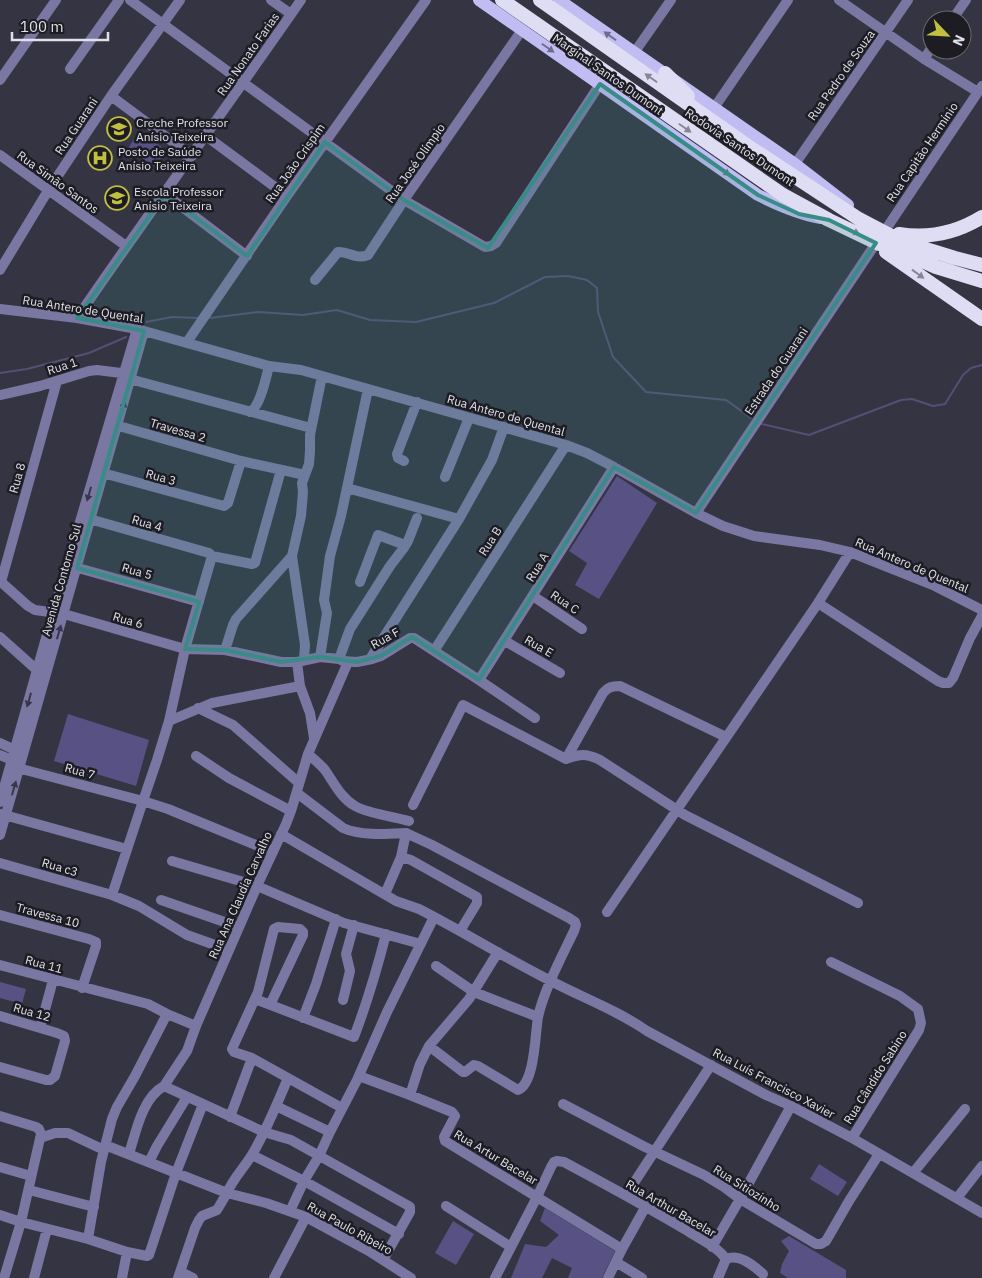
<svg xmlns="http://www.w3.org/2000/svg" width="982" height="1278" font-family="'IBM Plex Sans',sans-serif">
	<rect width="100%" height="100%" fill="#353443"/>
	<path fill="#575283" d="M140,131L167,151L155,167L128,148Z
		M617,476L657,503L599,599L575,585L587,563L569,551Z
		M68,714L149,740L136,786L54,761Z
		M0,982L26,989L22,1004L0,998Z
		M819,1164L847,1182L838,1196L810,1179Z
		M545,1208L615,1251L602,1278H568L572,1268L552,1258L542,1278H511L525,1244L546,1247L559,1235L540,1221Z
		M453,1221L474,1234L456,1265L435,1253Z
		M789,1236L846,1270V1278H788L780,1273L782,1264L789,1251L781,1241Z"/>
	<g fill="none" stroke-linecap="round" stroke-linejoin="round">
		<path stroke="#564e74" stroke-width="2" d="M210,318L258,312L303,315L337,310L370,320L416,322L494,303L545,277L568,276L587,280L597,288L598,312L613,357L646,392L726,400L751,418
			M146,322L172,317L199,318
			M0,373L27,369L89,353L126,337
			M762,424L809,435L901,400L912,399L933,406L945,404L963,375L971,368L982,365"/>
		<path stroke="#7b77a3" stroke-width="10" d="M130,0L404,200L485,247L491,246L496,243L600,84
			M271,0L291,14
			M839,0L924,59L978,92
			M952,20L966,0
			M634,53L671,0
			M924,59L932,47
			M70,69L119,0
			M0,80L56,0
			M111,96L192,156
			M714,108L788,0
			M206,136L287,196
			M0,155L126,246
			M795,164L908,0
			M165,194L247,256
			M884,232L982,86
			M0,270L49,189L111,96L180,0
			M315,280L338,252C349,251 355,260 368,255L404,200L522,30
			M0,309L77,318L137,329L269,366L301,370L566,445L587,453L614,467L696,513L723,526L754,536L820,545L850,552L933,585L982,610
			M77,318C150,211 227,107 301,0
			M187,342L287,196L426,0
			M126,378L311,428
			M0,395L40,386L89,371L97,370L129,374
			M250,412C260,407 266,378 269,366
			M112,424L241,461L305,475
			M404,461L398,458L397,454L417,402
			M99,472L224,506L228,503L241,461
			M445,477L469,418
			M347,488L459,519
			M696,513L876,243
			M86,518L209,553L212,556L185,649L169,721L157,760L143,801L112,895
			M212,556L252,564L255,563L281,470
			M71,566L199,602
			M0,581L28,606L35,610L64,614L185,649L225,650L281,662H297L320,657L339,659L343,661L357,662L372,659L381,656L410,638H414L479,680L535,718
			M1,582L57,381
			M360,582L378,535L405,545
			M533,596L582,629
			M818,603L938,681L943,683H949L953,678L970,638L982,616
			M0,637L38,671
			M505,641L560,673
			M225,650L233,625L236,619L292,556
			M434,651L566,445
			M320,657L327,613L324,600L330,556L341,516L368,389
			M304,659L305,645L292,556L301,516L303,492L302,483L309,464L310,451V435L322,376
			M339,659L350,629L390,566L403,549L408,541L417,518
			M370,659L459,519L492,460L504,427
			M297,662L300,686L310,713L314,738
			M479,680L614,467
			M198,708L233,725L299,783
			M169,721L212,703L300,686
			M0,743L15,750
			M308,754C314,759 320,764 325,770C334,783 341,798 355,806C367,813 394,817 409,821
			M0,755L12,760
			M196,756L229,778L291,811
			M566,759L603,693C608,687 612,686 620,686L726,737
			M14,767L143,801L168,809L273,852
			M297,793L343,828C361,836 386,834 406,833L432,845L569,918L575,922L576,925L574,931C562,956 544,990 538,1017C535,1034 535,1083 518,1090L478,1066L474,1065L465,1072H463L429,1046
			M0,802L53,613L137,329
			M413,805L463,705L566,759C580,754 586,753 600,760L685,815L858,903
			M1,814L127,849
			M281,834L396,901L419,909C464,932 507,959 551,981C583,998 617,1010 647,1031L766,1095L791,1106L852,1138L982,1213
			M0,835L144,331
			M401,857L406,833
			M172,861L257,886L344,923L421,944
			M0,863L112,895L139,906L187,935L229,950
			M385,894L401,857L411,860L477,897V903L460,931
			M161,900L239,927
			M607,912L818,603L850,552
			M0,915L89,939L96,942V946L82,988
			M831,962L900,996L918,1009L921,1023L919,1030L852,1138
			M0,965L148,1004L167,1014L196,1026L257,886L286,824L291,811L308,754L348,662
			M436,966L474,992L538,1017
			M255,999L354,1037C367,1003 377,969 386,934
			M343,1000L350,971L346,954L354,925
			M270,1005L303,935V932L300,929L278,927L274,929L258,992L232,1049L234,1052L252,1058L342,1108
			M0,1016L57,1033L64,1036L65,1041L55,1076L50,1080H46L0,1067
			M303,1018L316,984L336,919
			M196,1026L187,1051L164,1086L264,1132L291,1140L407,1205L410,1207V1212L383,1260
			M40,1028L53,980
			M359,1076L410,1095L452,1112L455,1116L444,1137L445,1141L622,1249
			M288,1078C277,1104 267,1129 253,1153C245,1167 233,1178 227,1193L266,1203L306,1217L369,1251L411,1278
			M410,1095L420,1064L429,1046L469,999L498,952
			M563,1104L645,1147L704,1175L724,1187L740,1199L816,1244H821L826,1241L849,1201L879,1154
			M276,1106L330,1132
			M0,1116L36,1127L39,1129L41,1134L21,1222L4,1278
			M230,1117L252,1058
			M40,1138L55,1133H68L104,1150
			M105,1145L227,1193L217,1210L202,1216L199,1220L195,1228L178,1278
			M129,1154C136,1132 142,1098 164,1086
			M252,1155L306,1182L399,1234
			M149,1162L157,1146L187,1097
			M0,1167L31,1176
			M913,1173L965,1109
			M29,1190L94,1207
			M626,1195L711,1065
			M957,1198L982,1166
			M446,1206L511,1247
			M290,1211L304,1181L319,1156L330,1132L357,1080L387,1012L434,917
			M0,1215L21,1222L88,1239
			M712,1247L740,1199L791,1106
			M127,1252L147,1256L149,1255L176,1173L203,1104
			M616,1262L642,1278
			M181,1272L193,1278
			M34,1278L47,1229
			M122,1278L127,1252L88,1239L101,1162L112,1119L117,1107L135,1076L167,1014
			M274,1278L306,1217
			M495,1278L537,1197L551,1167L554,1162L557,1161L564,1162C605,1184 646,1206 686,1230C699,1239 717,1246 726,1259C739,1253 754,1266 763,1274
			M608,1278L622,1249L646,1206
			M718,1278L726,1259"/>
		<path stroke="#c1bdf3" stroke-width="12" d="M479,0L758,195C778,205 798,214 821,218
			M559,0L795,164L848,205"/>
		<path stroke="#deddf3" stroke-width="14" d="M502,0L783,195L829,220L879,244L889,246L936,267L982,281
			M540,0L748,146L859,219L899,240L916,246L955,258L982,265
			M665,73L688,96
			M899,234C930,239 956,233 982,217
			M886,252L982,319"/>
	</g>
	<defs><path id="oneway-solid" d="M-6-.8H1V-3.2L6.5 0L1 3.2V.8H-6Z" transform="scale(1.25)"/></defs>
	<g fill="#6f6c8b">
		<use href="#oneway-solid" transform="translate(610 36) rotate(-145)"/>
		<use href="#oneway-solid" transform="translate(548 48) rotate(35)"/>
		<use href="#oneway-solid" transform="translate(724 171) rotate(35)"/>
	</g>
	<g fill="#878695">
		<use href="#oneway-solid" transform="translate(651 78) rotate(-145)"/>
		<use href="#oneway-solid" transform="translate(685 128) rotate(35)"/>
		<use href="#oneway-solid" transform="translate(853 231) rotate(26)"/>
		<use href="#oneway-solid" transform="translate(918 274) rotate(36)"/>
	</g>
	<g fill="#393749">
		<use href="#oneway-solid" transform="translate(123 408) rotate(-74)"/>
		<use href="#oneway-solid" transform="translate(89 494) rotate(106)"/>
		<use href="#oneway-solid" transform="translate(59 632) rotate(-74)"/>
		<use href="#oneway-solid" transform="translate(29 700) rotate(106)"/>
		<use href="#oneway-solid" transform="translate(14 788) rotate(-74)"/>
	</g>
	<path fill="#398b87" fill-opacity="0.2" stroke="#398b87" stroke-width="4" stroke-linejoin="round" d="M600,84L758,195L799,214L829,220L876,243L696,513L614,467L479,680L412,637L381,656L357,662L320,657L281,662L225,650L185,649L199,602L77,568L144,331L77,318L165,194L247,256L325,142L404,200L488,248Z"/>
	<defs>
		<g id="school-ring" transform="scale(1.25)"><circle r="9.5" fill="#1d1c23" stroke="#c1be40" stroke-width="1.5"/><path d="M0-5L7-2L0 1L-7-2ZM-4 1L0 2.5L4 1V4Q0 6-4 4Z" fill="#c1be40"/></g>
		<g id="hospital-ring" transform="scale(1.25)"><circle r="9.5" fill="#1d1c23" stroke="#c1be40" stroke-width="1.5"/><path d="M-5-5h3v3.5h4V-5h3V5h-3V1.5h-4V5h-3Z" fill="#c1be40"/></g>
	</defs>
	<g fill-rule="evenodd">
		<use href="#school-ring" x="119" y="129"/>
		<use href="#hospital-ring" x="100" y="158"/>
		<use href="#school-ring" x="117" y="198"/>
	</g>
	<g text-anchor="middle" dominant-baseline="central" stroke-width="5" stroke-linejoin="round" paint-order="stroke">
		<g font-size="12" fill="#e0e0ea" stroke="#1d1c23">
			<text transform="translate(248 54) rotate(-55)">Rua Nonato Farias</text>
			<text transform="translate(608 74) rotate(35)">Marginal Santos Dumont</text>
			<text transform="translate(841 75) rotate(-55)">Rua Pedro de Souza</text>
			<text transform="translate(76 126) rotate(-56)">Rua Guarani</text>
			<text transform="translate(740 147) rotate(34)">Rodovia Santos Dumont</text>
			<text transform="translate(922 152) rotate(-56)">Rua Capitão Hermínio</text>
			<text transform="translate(295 163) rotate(-55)">Rua João Crispim</text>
			<text transform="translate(415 163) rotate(-55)">Rua José Olímpio</text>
			<text transform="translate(58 182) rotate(36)">Rua Simão Santos</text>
			<text transform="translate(83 309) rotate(9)">Rua Antero de Quental</text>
			<text transform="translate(62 366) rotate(-18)">Rua 1</text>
			<text transform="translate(776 371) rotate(-56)">Estrada do Guarani</text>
			<text transform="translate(506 415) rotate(16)">Rua Antero de Quental</text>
			<text transform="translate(178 430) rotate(16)">Travessa 2</text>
			<text transform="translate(161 477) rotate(15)">Rua 3</text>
			<text transform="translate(17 478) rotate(-74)">Rua 8</text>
			<text transform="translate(147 523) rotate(16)">Rua 4</text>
			<text transform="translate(490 541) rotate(-57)">Rua B</text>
			<text transform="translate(912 565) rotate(23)">Rua Antero de Quental</text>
			<text transform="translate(537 567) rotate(-58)">Rua A</text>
			<text transform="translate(137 571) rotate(16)">Rua 5</text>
			<text transform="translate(61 580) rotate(-74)">Avenida Contorno Sul</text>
			<text transform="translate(565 602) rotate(34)">Rua C</text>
			<text transform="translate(128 620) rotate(16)">Rua 6</text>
			<text transform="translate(385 638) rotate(-29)">Rua F</text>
			<text transform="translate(539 646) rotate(30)">Rua E</text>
			<text transform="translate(80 771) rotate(15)">Rua 7</text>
			<text transform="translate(60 867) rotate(16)">Rua c3</text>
			<text transform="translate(240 895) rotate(-66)">Rua Ana Claudia Carvalho</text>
			<text transform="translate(48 915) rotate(15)">Travessa 10</text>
			<text transform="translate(44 964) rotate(15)">Rua 11</text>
			<text transform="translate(32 1012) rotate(16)">Rua 12</text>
			<text transform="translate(875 1077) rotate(-58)">Rua Cândido Sabino</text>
			<text transform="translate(774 1083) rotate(28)">Rua Luís Francisco Xavier</text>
			<text transform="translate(496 1157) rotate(31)">Rua Artur Bacelar</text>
			<text transform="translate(747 1188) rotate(32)">Rua Sitiozinho</text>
			<text transform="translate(671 1208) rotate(30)">Rua Arthur Bacelar</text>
			<text transform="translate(350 1228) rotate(29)">Rua Paulo Ribeiro</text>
		</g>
		<g font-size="12" fill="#e0e0ea" stroke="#1d1c23" text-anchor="start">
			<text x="136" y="122">Creche Professor<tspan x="136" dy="14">Anísio Teixeira</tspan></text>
			<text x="118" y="151">Posto de Saúde<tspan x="118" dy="14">Anísio Teixeira</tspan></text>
			<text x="134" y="191">Escola Professor<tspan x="134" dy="14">Anísio Teixeira</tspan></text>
		</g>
	</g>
	<g transform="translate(947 35) rotate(115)"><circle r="24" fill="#1d1c23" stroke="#6b6a73"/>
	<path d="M0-4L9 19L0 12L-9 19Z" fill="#c1be40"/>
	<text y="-8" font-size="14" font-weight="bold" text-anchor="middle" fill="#e0e0ea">N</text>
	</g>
	<path d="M12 32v8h96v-8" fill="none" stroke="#e0e0ea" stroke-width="2.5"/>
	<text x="20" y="32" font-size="15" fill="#e0e0ea" stroke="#1d1c23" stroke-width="4" paint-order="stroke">100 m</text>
</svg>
